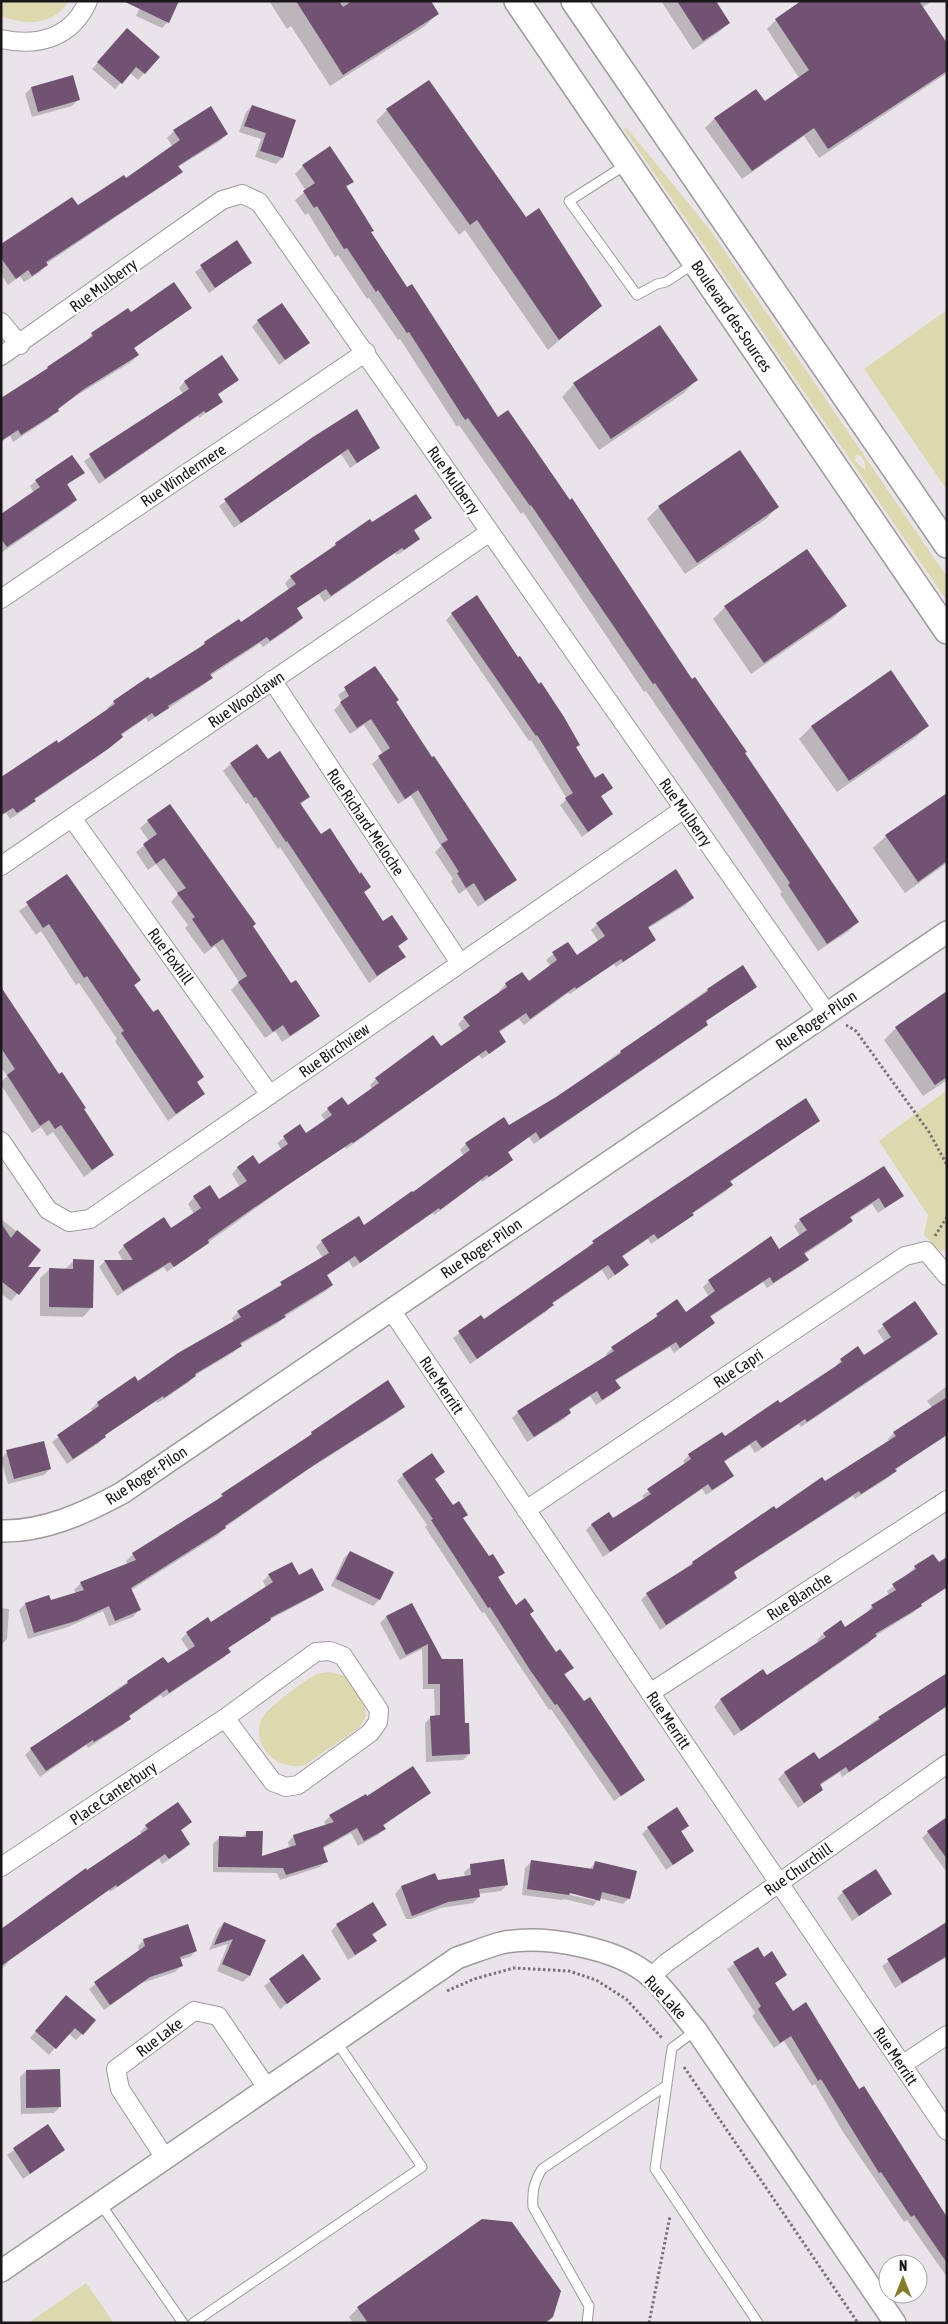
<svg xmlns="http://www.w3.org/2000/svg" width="948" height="2324" font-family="'Asap Condensed',sans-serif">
	<rect width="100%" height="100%" fill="#e9e4e9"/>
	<path fill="#dcd9af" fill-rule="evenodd" d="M1,1H69C53,26 25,26 1,16Z
		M626,127L711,231L947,577V601L624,129ZM856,455L861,456L865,463V470L855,461Z
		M947,310V490L864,369Z
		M947,1090V1248L941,1252L924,1235L928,1215L879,1141Z
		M329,1672L346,1676L364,1700L366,1716L360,1727L305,1765C279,1772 251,1747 261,1720C265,1709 306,1679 317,1674C321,1673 325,1672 329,1672Z
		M86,2283L114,2323H28Z"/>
	<path fill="#0003" fill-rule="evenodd" d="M143,1L168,22L162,28L136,16Z
		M269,1H429L437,14L425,26L330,86L291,26L287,29Z
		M661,1H714L729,23L719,32L693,50Z
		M804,1H932L922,8L947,46V73L819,158L804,136L742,179L705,128L714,119L756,91L765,103L799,78L767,29L776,20Z
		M121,36L158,57L138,80L130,73L115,89L92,69Z
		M429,82L526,218L601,305L548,350L465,230L459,235L376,121L387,110Z
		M31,88L78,100L72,106L32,117L25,94Z
		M252,106L294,121L282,158L276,164L255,157L261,139L239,132L246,112Z
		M174,131L227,134L220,141L178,167L181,172L174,178L46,264L40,272L24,282L20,276L8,285L1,274V245L126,180L173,147L167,138Z
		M303,166L352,181L346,188L370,233L407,289L498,419L744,753L857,922L849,931L818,951L780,894L782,892L708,781L646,691L644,692L523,512L521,514L459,425L457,427L400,339L398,340L369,298L367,299L338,255L335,257L308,213L305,215L295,200L306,191L295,174Z
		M237,242L251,262L209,293L195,272Z
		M190,307L133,349L138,355L131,362L76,396L57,410L50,418L13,442L10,436L1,442V398L41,374L86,342L92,334L130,313Z
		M258,321L308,343L279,365L252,327Z
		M222,357L237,380L217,395L221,402L199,418L198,416L99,484L84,461L183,394L179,388L184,382Z
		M696,380L684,393L599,450L562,397L574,384Z
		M313,438L379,448L350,468L341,454L234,528L219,506Z
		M83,472L66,486L76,500L70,506L1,553V515L34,493L30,486L36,481Z
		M778,506L766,519L685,574L647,519L659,507Z
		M430,518L413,531L418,539L412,545L397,555L395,553L324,602L319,594L296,609L302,618L296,624L263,647L260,643L210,676L211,678L205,684L148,722L146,718L120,736L115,743L100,755L34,800L28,807L10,819L6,813L1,816V779L58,744L109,710L107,708L114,702L198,649L205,643L241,623L289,590L285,583L291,577L336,544L370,521L372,524Z
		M845,606L833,618L751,674L713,619L725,607Z
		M452,614L518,659L578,745L575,748L595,780L612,788L600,797L612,814L582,837L560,805L567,799L531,740L529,741L446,620Z
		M375,667L432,759L516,880L478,907L466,889L459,894L451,881L453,879L435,852L441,846L411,796L398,804L372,764L383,754L364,725L350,734L334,710L342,702L338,695Z
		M928,725L915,738L837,792L799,739L811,727Z
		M268,761L308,797L300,805L320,836L370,887L363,893L383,922L407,939L397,947L404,957L369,983L280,847L278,849L248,803L246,804L223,771L231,764Z
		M947,794V863L905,893L873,848L886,836Z
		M148,821L252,926L291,985L319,1016L311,1023L282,1042L275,1031L265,1038L231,990L239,982L215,946L204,954L185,928L188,925L171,902L178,894L156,864L148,870L136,852L149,841L140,828Z
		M67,876L140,980L134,986L203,1076L196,1083L204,1094L168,1121L115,1041L117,1039L79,983L76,985L41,931L36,935L19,911Z
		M692,898L686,905L647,929L655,940L648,946L616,967L614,964L570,994L568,993L524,1025L519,1019L498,1033L505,1042L482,1059L479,1055L346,1149L345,1147L299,1177L167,1272L164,1267L117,1296L99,1267L105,1261H123L118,1252L124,1246L171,1230L194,1214L188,1204L194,1197L219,1201L240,1187L232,1174L238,1167L259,1166L282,1150L277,1143L300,1126L306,1135L326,1121L321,1115L328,1109L347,1107L372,1089L370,1085L376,1079L440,1048L463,1032L458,1024L464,1018L501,993L499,991L506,984L528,983L551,967L546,960L567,943L577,957L599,942L591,930L597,924Z
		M756,987L705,1022L706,1025L700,1031L534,1144L529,1137L507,1153L512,1160L482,1182L481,1180L434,1215L433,1213L353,1268L349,1261L326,1276L332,1285L326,1291L284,1317L278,1323L240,1345L234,1352L194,1376L189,1382L158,1403L156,1401L104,1436L99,1443L67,1464L52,1442L93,1412L91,1409L97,1403L134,1378L138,1383L234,1322L232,1318L238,1312L323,1258L316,1247L322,1241L364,1226L413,1194L464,1156L460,1150L466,1144L509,1127L556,1098L707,990Z
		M1,989L113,1155L84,1177L53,1132L47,1136L41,1127L32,1133L1,1085V1082L7,1076L1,1067Z
		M947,993V1080L923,1096L884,1040L896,1028Z
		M819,1121L730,1182L732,1185L726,1191L692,1214L686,1220L651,1244L648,1239L622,1257L627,1265L621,1271L608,1280L602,1270L552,1304L547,1311L470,1364L453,1338L481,1317L484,1321L587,1249L593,1242L629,1217Z
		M884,1167L902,1195L896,1201L878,1213L872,1204L850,1218L851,1221L845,1227L804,1255L807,1260L801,1266L767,1288L763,1282L709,1318L713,1323L674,1353L670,1347L615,1381L619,1388L613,1394L596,1405L590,1396L568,1411L570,1413L564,1419L527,1442L512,1418L518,1412L607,1356L606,1354L612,1348L652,1322L657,1315L686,1314L709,1297L703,1287L709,1281L771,1238L779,1250L800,1236L794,1226L800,1220Z
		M1,1219L40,1250L25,1268L38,1269L11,1301L1,1294Z
		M74,1261L92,1307L83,1317L40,1316V1278L50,1269L64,1270Z
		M914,1303L937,1334L931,1340L801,1427L799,1424L755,1453L750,1445L724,1462L732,1476L726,1482L706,1495L702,1489L603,1557L586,1530L592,1524L612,1520L645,1499L642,1496L685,1464L683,1461L689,1455L724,1438L779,1405L835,1367L841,1360L858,1348L864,1357L885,1342L877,1331Z
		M947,1386V1434L895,1470L889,1477L855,1499L853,1496L733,1573L736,1578L730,1584L660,1630L641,1600L647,1594L774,1508L776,1510L824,1483L889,1441L888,1439L894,1433L932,1408L927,1401Z
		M404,1406L397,1413L306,1471L224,1528L218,1535L131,1590L139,1610L133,1617L109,1626L103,1611L68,1627L28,1639L19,1610L25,1604L50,1602L76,1594L74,1590L81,1583L128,1564L126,1561L133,1554L216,1502L222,1495L305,1440L312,1433Z
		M7,1452L50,1469L44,1475L8,1484L1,1459Z
		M443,1472L434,1480L489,1558L503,1572L497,1578L515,1606L529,1614L555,1654L572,1668L564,1676L643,1780L614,1801L551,1709L549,1710L484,1612L482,1613L425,1527L427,1525L397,1481L403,1475Z
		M350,1552L392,1572L379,1600L373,1606L331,1586L344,1558Z
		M947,1559V1588L920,1605L914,1612L875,1636L869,1643L734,1736L714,1707L720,1700L763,1671L767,1677L819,1643L817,1640L824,1633L845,1629L866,1614L872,1606L889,1596L887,1591L909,1575L908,1574L915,1567L939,1564Z
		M269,1575L299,1577L322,1589L316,1595L269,1620L227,1649L229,1652L223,1658L163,1698L161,1695L128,1717L129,1719L123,1725L88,1748L86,1745L40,1777L25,1755L31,1749L162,1658L167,1665L189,1651L181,1639L187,1633L210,1623L266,1588L263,1581Z
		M412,1604L464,1724L469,1754L463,1760L426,1762L425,1723L431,1717H435L434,1689H423L422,1649L400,1660L380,1623L386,1617Z
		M1,1608L9,1609L7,1639L1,1645Z
		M947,1674V1706L842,1777L840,1772L819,1786L822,1790L798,1808L778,1779L784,1773L814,1754L818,1761L879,1718Z
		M430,1792L383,1826L384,1829L378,1835L358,1846L351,1833L322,1849L326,1861L320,1867L280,1880L277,1873L213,1872V1844L219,1838H241L247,1832L261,1858L290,1849L288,1842L294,1836L326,1826L324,1822L330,1816L367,1798Z
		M178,1804L191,1822L180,1831L189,1844L183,1850L162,1864L159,1859L110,1892L109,1890L10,1960L1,1970V1930L142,1835L140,1832L146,1826Z
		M947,1825V1869L945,1870L922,1838L928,1832Z
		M688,1826L680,1833L692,1851L666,1870L642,1834L648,1828Z
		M531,1862L589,1870L596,1862L629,1898L623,1904L599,1898L593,1906L564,1899L562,1900L522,1895L525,1868ZM564,1890L596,1899V1901L563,1893Z
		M471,1866L507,1885L501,1891L478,1894L479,1897L473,1903L441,1908L411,1919H406L395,1894L401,1887L435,1874L437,1881L465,1877L464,1872Z
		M843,1892L891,1894L852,1921L837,1898Z
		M947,1921V1957L895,1988L882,1966Z
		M224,1923L264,1940L249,1976L243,1982L217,1971L228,1944L209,1950L218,1929Z
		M337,1925H385L372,1936L375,1941L369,1947L348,1960L331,1931Z
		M144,1940L196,1951L190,1957L179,1960L181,1966L175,1972L142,1983L104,2010L89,1989L139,1952L138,1946Z
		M757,1948L763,1958L785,1975L774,1984L793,2012L858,2090L947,2218V2277L907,2220L904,2222L843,2132L815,2084L812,2086L784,2041L774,2048L752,2016L755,2013L727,1969Z
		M302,1956L319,1979L280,2009L264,1986Z
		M60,2003L82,2034L76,2040L68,2033L49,2055L30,2038Z
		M26,2071L60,2107L54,2113L21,2114L20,2077Z
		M48,2126L64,2149L23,2179L7,2155Z
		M358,2308L552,2316L546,2323H353L349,2317Z"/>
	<path fill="#715272" d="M123,1H179L169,23Z
		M296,1H339L343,7L352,1H431L439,14L343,75Z
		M677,1H716L730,23L703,41Z
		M801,1H919L947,43V71L828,149L814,128L752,171L714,118L756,89L765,101L809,70L775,19Z
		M127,28L160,57L145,74L136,67L122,84L97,62Z
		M73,75L80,100L38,112L31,87Z
		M429,80L526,217L539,208L602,306L559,340L477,220L470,225L386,109Z
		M252,105L296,120L283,158L260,151L266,133L244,126Z
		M211,106L228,134L178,166L183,172L46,262L48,265L32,276L28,270L16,279L1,258V244L72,197L78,205L124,175L126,178L180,140L173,130Z
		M330,146L354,182L346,186L374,231L371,232L407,287L412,284L498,417L508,410L570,500L572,498L692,679L695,677L747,752L745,753L859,922L827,944L788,885L790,883L716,773L655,683L653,684L531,505L530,506L468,418L465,420L409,332L407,333L378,290L376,292L347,248L344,249L317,206L314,208L303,191L315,183L302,165Z
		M237,240L252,263L215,288L200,265Z
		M174,282L192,308L134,348L139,355L84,389L58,409L59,411L21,435L18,430L1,441V398L48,368L47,367L93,336L91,333L128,308L131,312Z
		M282,303L310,343L285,360L257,320Z
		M660,325L698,380L611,439L573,383Z
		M222,355L239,380L218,394L223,402L206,413L204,411L105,479L89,454L189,389L184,381Z
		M357,409L380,448L357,463L348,449L241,523L224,499L313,437Z
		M740,450L779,507L697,563L658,506Z
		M72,455L85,473L67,484L77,500L7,547L1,539V514L40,487L35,480Z
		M416,494L432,518L414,530L420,539L404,550L402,548L331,596L326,589L297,608L303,618L270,641L267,637L210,674L213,678L168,706L169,708L155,717L152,713L121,734L123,737L108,749L34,799L36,801L17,813L13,808L1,815V777L57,740L58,743L115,704L113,701L148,677L150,679L205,644L204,642L239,619L241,622L296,584L290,576L336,545L335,543L370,519L372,522Z
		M807,549L847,606L764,663L724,606Z
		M477,595L518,657L520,656L539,684L541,682L564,717L580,745L576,747L595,778L603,773L613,788L601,796L613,814L588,832L565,798L573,793L537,735L536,736L451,613Z
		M375,666L399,700L396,702L432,757L434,756L517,880L485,901L474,883L466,888L457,873L459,872L441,844L448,840L418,790L405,799L378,756L390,748L371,719L357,728L340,702L349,696L344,687Z
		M891,670L929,726L849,781L811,726Z
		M257,744L268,759L280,751L310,797L300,803L321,834L330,828L360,874L361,872L371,887L364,892L383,921L392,915L408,939L398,946L406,957L377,976L287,841L286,842L256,797L254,798L230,763Z
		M947,793V861L918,882L885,835Z
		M170,804L256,924L253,926L291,983L296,980L320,1016L290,1036L283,1025L273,1032L238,982L247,976L223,939L211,947L192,919L195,917L177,893L186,888L164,858L156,864L143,844L157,834L147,820Z
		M676,869L694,898L648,927L656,940L623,962L621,959L576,989L575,987L530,1019L526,1013L499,1031L506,1042L489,1054L486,1050L353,1143L352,1142L252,1209L208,1240L209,1243L174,1267L170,1262L123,1291L104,1260H133L123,1245L164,1217L171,1228L201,1208L193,1196L210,1185L219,1199L247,1181L237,1167L253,1155L259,1164L288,1144L283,1136L300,1124L306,1133L332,1115L327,1108L342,1097L348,1105L379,1083L375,1078L433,1035L441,1046L470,1026L463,1017L507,987L505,983L522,972L529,981L557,960L552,952L568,942L577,955L605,936L596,923Z
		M67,874L141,980L134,985L153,1012L158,1009L204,1077L197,1082L205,1094L176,1114L121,1033L124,1031L87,976L84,978L49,924L43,928L26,902Z
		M743,965L757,987L706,1021L708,1025L540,1139L536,1132L508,1152L513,1160L489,1177L487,1175L440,1210L439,1208L380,1249L360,1263L355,1256L327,1275L333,1285L284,1315L286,1317L240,1343L242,1346L195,1374L196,1376L164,1398L163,1396L105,1435L106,1437L73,1459L57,1435L99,1406L97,1402L135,1376L138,1381L178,1353L241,1317L237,1311L282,1285L280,1282L329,1253L321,1240L359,1216L364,1225L412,1191L413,1192L470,1150L465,1143L504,1117L509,1125L556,1097L621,1053L620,1051L708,991L707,989Z
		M1,987L59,1074L62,1072L86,1108L84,1109L114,1155L92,1170L61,1125L55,1129L49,1120L40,1126L7,1075L15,1069L1,1048Z
		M947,991V1077L935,1085L895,1027Z
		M806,1098L820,1121L730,1181L733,1185L692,1213L694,1215L658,1239L654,1234L622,1256L629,1265L615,1275L608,1265L552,1303L554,1305L477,1359L458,1331L481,1315L484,1319L594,1243L592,1241L629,1216Z
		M884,1166L904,1196L885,1208L879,1198L850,1217L853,1221L804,1253L809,1260L773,1283L770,1277L710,1316L715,1323L680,1348L676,1342L615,1380L621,1388L602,1400L597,1391L569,1409L571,1413L534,1437L517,1411L614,1351L611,1347L658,1316L656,1314L677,1299L686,1312L715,1291L708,1280L771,1236L779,1249L807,1230L799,1219Z
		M1,1223L11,1238L17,1230L41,1250L28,1267H41L19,1295L1,1281Z
		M73,1259L94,1260L93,1308L49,1307V1268L73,1269Z
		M915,1301L938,1334L807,1422L805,1419L762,1448L756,1440L724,1461L734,1476L712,1490L708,1484L610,1552L591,1524L609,1512L613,1518L651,1494L647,1489L691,1459L688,1454L722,1432L725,1436L778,1400L780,1403L842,1362L840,1359L858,1346L864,1355L891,1337L882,1324Z
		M388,1380L405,1407L314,1465L225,1526L226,1528L131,1588L141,1610L115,1621L109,1606L76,1621L34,1633L25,1603L49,1595L51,1600L84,1590L80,1582L136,1560L132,1553L223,1496L221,1494L312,1434L311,1432Z
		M947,1397V1435L895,1469L897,1471L861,1494L859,1491L734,1572L737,1578L666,1625L646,1593L693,1564L692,1562L774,1506L776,1509L822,1477L825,1481L896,1436L893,1432Z
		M44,1441L51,1469L14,1479L6,1450Z
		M432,1453L445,1472L435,1479L453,1505L459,1501L468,1515L463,1518L489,1556L493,1554L505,1573L498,1577L516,1605L525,1598L534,1611L530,1614L556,1652L560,1649L574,1668L564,1674L584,1701L590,1697L645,1780L621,1796L557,1704L555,1705L530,1670L490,1607L488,1608L431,1520L433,1519L402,1474Z
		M350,1551L394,1572L380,1600L336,1579Z
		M933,1554L939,1562L947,1557V1587L921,1604L922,1606L875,1634L877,1636L741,1731L720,1699L763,1669L767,1675L826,1637L823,1633L841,1620L845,1627L873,1608L871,1605L896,1590L892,1584L916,1569L914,1566Z
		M292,1562L299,1575L312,1568L324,1590L270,1618L271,1620L228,1648L231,1652L169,1693L167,1689L129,1716L131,1719L94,1742L93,1740L46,1771L30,1748L128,1683L127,1681L163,1657L168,1663L195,1646L186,1632L208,1617L211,1622L273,1582L268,1574Z
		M412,1603L442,1659H463L465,1723H469L470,1754L432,1756L430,1716L440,1715V1684H428V1644L406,1655L386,1616Z
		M947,1673V1706L849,1772L846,1767L820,1784L823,1790L804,1803L784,1772L814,1752L819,1759L880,1719L878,1717Z
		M413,1766L431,1793L383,1825L386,1829L364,1841L357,1828L323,1847L328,1862L286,1875L283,1868L218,1867L219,1836L246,1837V1831H263L262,1856L296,1845L293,1835L334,1822L329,1815L366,1794L367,1796Z
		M178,1802L192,1822L181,1830L190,1844L169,1859L165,1854L117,1887L116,1885L1,1966V1929L86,1868L87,1870L148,1829L145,1825Z
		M677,1807L689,1826L681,1831L694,1851L673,1865L647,1827Z
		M947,1817V1859L927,1831Z
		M504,1859L508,1885L479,1889L480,1897L448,1902L412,1916L401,1886L435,1873L438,1880L471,1875L470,1864Z
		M531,1860L593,1869L595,1861L637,1871L630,1899L602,1892L600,1901L570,1893L569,1895L527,1889Z
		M876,1869L892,1894L859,1916L842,1891Z
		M373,1902L387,1925L372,1934L377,1941L355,1955L336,1924Z
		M224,1922L266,1940L250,1976L222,1964L233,1939L214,1945Z
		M947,1922V1956L902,1983L887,1959Z
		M188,1924L197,1951L180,1957L183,1966L150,1977L110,2005L94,1982L145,1946L143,1939Z
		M758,1947L764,1957L772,1951L787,1975L775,1983L793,2011L806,2002L859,2089L864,2086L947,2217V2263L914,2215L911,2217L881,2172L879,2173L821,2079L818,2081L791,2036L780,2043L758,2009L761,2006L733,1962Z
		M303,1954L321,1979L287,2004L269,1979Z
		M66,1995L96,2020L83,2035L75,2028L56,2049L35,2031Z
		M60,2069L61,2107L26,2108V2070Z
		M48,2124L65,2150L30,2174L13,2148Z
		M482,2219L512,2222L561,2291L553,2317L545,2323H368L357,2307Z"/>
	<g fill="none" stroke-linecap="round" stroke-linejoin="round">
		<g stroke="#9d999d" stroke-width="11">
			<path id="service" d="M627,164L569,201L637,295L657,284L666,282L695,263
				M696,2030L672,2048L655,2169L758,2323
				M100,2203L183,2323
				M193,2323L422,2167L336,2041
				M587,2323L589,2306L533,2207C532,2191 534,2182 542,2169L667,2085"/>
		</g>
		<g stroke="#9d999d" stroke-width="20">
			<path id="minor" d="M1,39C38,47 72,38 88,1
				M1,322L20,345
				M1,356L222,200L242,194L259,202L826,1012
				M1,599L366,352
				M272,680L460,963
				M72,818L270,1095
				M1,866L490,532
				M1,1141L48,1210L69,1222L90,1219L684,809
				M391,1310L947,2131
				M526,1510L905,1256L926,1251L947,1276
				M650,1693L947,1500
				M1,1867L225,1718L316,1652L330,1651L343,1656L379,1710L378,1722L370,1733L298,1785L286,1787L273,1782L225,1718
				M651,1977L666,1963L947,1764
				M902,2065L947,2035
				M165,2158L120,2089L116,2069L194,2011L218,2016L267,2088"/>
		</g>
		<g stroke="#9d999d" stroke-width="24">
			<path id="tertiary" d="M1,1531C44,1532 85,1513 122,1493L947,932
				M1,2271L457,1958C472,1953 486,1947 501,1943C543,1934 619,1948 651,1977C668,1992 681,2013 696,2030L895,2323"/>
		</g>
		<g stroke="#9d999d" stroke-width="28">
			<path id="secondary" d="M517,1L947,631
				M574,1L947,545"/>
		</g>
		<path stroke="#777477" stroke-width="3" stroke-dasharray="2.5 2.5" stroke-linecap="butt" d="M846,1025L856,1031L929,1132L947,1165
			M935,1236L947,1217
			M447,1991L474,1979L514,1968L569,1971L596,1980L626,1999L662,2038
			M684,2067L858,2323
			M649,2323L670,2216"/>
		<use href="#service" stroke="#fff" stroke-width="9"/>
		<use href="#minor" stroke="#fff" stroke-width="18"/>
		<use href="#tertiary" stroke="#fff" stroke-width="21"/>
		<use href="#secondary" stroke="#fff" stroke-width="25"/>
	</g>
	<g text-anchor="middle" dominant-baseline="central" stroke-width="5" stroke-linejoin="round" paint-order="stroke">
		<g font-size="16" fill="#191719" stroke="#fff">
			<text transform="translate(103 285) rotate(-36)">Rue Mulberry</text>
			<text transform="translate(732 316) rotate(56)">Boulevard des Sources</text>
			<text transform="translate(183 475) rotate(-34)">Rue Windermere</text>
			<text transform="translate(454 480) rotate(55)">Rue Mulberry</text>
			<text transform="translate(246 699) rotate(-34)">Rue Woodlawn</text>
			<text transform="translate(686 812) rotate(55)">Rue Mulberry</text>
			<text transform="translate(366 822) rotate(56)">Rue Richard-Meloche</text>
			<text transform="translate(171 956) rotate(54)">Rue Foxhill</text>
			<text transform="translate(816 1020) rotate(-34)">Rue Roger-Pilon</text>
			<text transform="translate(334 1050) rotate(-35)">Rue Birchview</text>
			<text transform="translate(481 1248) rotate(-34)">Rue Roger-Pilon</text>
			<text transform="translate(738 1368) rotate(-34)">Rue Capri</text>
			<text transform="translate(442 1385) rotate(56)">Rue Merritt</text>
			<text transform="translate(146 1475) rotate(-33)">Rue Roger-Pilon</text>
			<text transform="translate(799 1596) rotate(-33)">Rue Blanche</text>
			<text transform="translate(669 1720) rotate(56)">Rue Merritt</text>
			<text transform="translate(113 1793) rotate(-34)">Place Canterbury</text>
			<text transform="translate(798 1869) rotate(-35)">Rue Churchill</text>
			<text transform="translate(666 1997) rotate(47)">Rue Lake</text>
			<text transform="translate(159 2037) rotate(-37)">Rue Lake</text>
			<text transform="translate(896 2056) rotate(56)">Rue Merritt</text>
		</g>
	</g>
	<rect width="948" height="2324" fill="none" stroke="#191719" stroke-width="5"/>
	<g transform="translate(903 2279)"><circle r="24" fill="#ffffff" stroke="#a3a2a3"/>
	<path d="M0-4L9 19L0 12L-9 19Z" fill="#857c23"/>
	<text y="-8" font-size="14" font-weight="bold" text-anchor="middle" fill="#191719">N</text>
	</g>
</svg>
